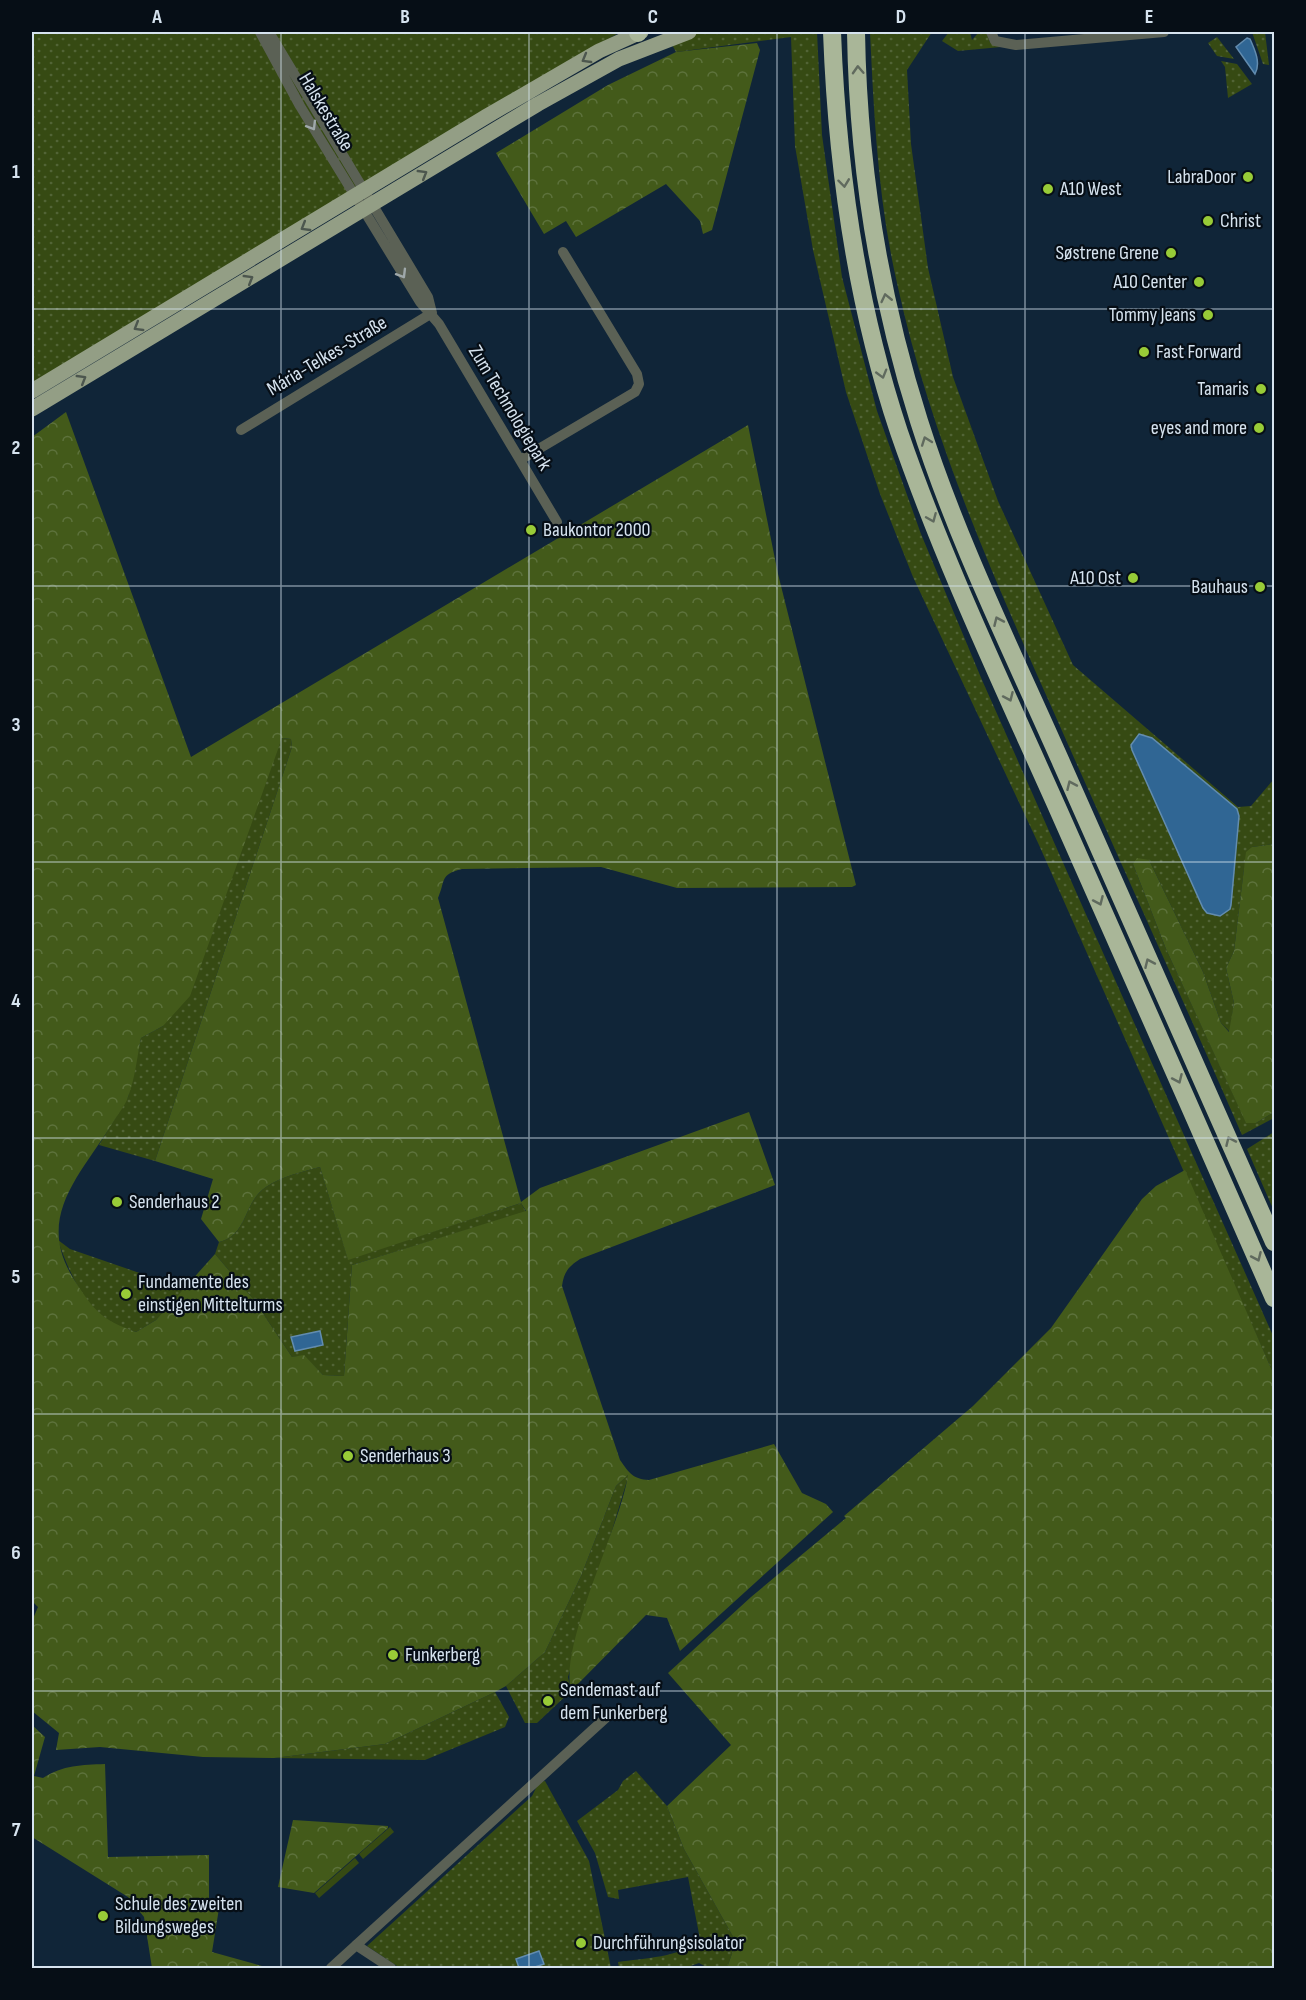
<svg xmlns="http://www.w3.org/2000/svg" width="1306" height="2000" font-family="'Sofia Sans Condensed',sans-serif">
	<defs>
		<pattern id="grass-dots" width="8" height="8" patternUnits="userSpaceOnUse" patternTransform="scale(1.5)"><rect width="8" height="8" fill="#364a13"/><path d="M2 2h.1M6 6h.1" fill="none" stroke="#526436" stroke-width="1.8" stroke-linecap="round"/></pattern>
		<pattern id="forest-crowns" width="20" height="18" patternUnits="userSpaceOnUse" patternTransform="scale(1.5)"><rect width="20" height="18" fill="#435a1a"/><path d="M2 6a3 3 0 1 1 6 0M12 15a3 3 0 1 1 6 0" fill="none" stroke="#5d723c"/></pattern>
		<pattern id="park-tufts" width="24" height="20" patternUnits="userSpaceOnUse" patternTransform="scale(1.5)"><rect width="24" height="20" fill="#364a13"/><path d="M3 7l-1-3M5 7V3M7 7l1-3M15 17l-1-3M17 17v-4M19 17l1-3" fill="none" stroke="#526436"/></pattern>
	</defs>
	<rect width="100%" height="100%" fill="#102538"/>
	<path fill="url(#grass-dots)" fill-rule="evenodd" d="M32,32H620L32,385Z
		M665,32H817L822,135L842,277L877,411L921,534L982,680L1274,1338V1375L1039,845L913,577L880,494L846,392L813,250L795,146L791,37L676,52Z
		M870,32H932L907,70L911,144L928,268L953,377L998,501L1073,665L1238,807L1251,806L1274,779V844L1252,847L1244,869L1234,951L1226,968L1234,1003L1230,1032L1221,1023L1203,972L1149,860L1133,864L1166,949L1246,1122L1256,1123L1274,1112V1118L1242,1135C1181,995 1117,855 1055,715C992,574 930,435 897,283C878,200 874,116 870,32ZM1152,738L1237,809L1239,816L1231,905Z
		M949,32H970L972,40L979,32H986L990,42L1001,47L958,51L942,41Z
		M1252,32H1265L1269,65L1263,64Z
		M1217,37L1234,59L1217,56L1208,43Z
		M1221,61L1237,64L1252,84L1228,98L1225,67Z
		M282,738L291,739L292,747L155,1161L99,1145L128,1097L141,1038L163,1026Z
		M1274,1132V1211L1247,1149Z
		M320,1167L348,1259L521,1203L526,1212L352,1265L344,1376L323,1375L304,1356L292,1357L254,1300L215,1254L219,1242C248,1236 243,1202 266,1187C282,1176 302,1172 320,1167Z
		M58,1240L70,1249L186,1289L156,1320L136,1332C128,1329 117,1327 109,1322C85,1309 66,1265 58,1240Z
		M629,1474L568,1677L571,1691L537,1723H525L506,1686L545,1652L581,1576L616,1486Z
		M495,1692L509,1717L505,1727L425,1760L274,1758L385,1744Z
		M636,1771L667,1806L684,1849L736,1942L727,1968H708L699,1963L685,1968H619L618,1962C643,1958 681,1958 700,1939L688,1877L618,1890L619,1899L608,1897L595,1853L577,1821L618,1790L623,1781Z
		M545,1781L589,1861L611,1968H400L367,1946L532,1796L539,1782Z"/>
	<path fill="url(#forest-crowns)" fill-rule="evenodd" d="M757,43L760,50L712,230L703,234L700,221L666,184L576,237L566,221L544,234L496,153L608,85L676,52Z
		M66,412L191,757L748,425L778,574L856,885L852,887L677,888L601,867L462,869C439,875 446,880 438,898L521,1202L540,1188L749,1112L775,1185L580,1259C568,1267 564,1272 562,1286L620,1460C629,1473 633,1479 649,1480L774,1444L802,1493L826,1504L833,1512L680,1651L667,1618L646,1615L571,1691C559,1643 620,1529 628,1475L616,1486L581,1576L545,1652L506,1686L495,1692L385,1744L274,1758L203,1757L100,1747L56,1750L59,1733L32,1711V1621L38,1607L32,1601V437ZM282,738L291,739L292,747L155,1161L213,1179L201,1219L219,1242C248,1236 243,1202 266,1187C282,1176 302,1172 320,1167L348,1260L521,1203L526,1211L352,1265L344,1376L323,1375L304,1355L292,1357L254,1300L215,1254L156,1320L136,1332C102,1320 94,1311 75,1281C34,1218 79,1177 112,1124C117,1115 125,1106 128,1097C135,1079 137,1057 141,1038L163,1026L190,996Z
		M1274,844V1112L1256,1123H1246L1166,949L1133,864L1137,858L1149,860L1203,972L1221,1023L1229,1032L1234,1003L1226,968L1234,951L1246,852L1252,847Z
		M1185,1170L1274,1375V1968H727L736,1942L684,1849L667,1806L731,1745L668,1673L751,1597L846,1518L844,1516L973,1406L1051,1328L1142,1199L1156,1186Z
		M32,1725L45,1737L34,1776L43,1778C63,1765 82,1765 105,1764L108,1857L209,1855V1901L220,1902L212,1952L269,1968H152L144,1917L128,1897L32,1837Z
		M293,1820L388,1826V1828L314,1893L278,1887Z"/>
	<path fill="url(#park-tufts)" d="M390,1827L394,1832L363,1859L359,1854Z
		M355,1858L359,1863L319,1898L315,1893Z"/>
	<path fill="#306694" stroke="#628caf" stroke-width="1.5" d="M1247,38L1250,39C1255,50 1261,63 1255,74L1236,47Z
		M1139,734L1152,738L1237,809L1239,816L1231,905L1230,909L1220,916L1207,913L1203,908L1132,750L1131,745Z
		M320,1331L323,1345L295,1351L291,1337Z
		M539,1951L544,1964L532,1968H519L516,1959Z"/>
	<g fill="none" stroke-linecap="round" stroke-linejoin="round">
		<path stroke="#5b6155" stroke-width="10" d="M260,32L300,106L420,302L439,324L557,522
			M269,32L428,297L432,313
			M991,32L995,41L1016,45L1164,32
			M241,430L432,313
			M520,460L635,392L639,384L637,374L563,252
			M356,1945L391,1968
			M331,1968L610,1714"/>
		<path stroke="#939e85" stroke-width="15" d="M32,391L487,116L599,51L641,32
			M32,409L538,104L619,59L689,32"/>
		<path stroke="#a9b698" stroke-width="18" d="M638,32V33
			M832,32C837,167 856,303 899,432C943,560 1002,684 1057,807C1130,971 1202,1134 1274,1298
			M856,32C858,163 879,295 919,421C956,538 1011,649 1061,762C1131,922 1204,1082 1274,1242"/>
	</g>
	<defs><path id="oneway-chevron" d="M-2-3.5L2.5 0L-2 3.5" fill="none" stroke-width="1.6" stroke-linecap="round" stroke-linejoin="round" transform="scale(1.5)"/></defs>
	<g stroke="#4c564e">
		<use href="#oneway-chevron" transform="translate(586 59) rotate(150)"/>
		<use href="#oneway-chevron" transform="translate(423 174) rotate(-31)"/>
		<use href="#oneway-chevron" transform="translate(305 227) rotate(149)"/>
		<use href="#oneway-chevron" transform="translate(249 279) rotate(-31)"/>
		<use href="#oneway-chevron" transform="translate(138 327) rotate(149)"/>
		<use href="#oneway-chevron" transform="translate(82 379) rotate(-31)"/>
	</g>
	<g stroke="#606a5e">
		<use href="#oneway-chevron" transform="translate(858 70) rotate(-93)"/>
		<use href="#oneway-chevron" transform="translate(844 183) rotate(83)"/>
		<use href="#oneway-chevron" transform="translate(886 298) rotate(-103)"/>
		<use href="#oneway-chevron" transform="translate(882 374) rotate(74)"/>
		<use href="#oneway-chevron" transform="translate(926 441) rotate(-110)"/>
		<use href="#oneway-chevron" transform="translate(932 518) rotate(67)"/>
		<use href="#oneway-chevron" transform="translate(998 621) rotate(-114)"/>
		<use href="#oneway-chevron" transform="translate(1009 697) rotate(66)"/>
		<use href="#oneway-chevron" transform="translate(1071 785) rotate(-114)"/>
		<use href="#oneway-chevron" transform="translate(1099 901) rotate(66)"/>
		<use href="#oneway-chevron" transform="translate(1149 963) rotate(-114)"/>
		<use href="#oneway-chevron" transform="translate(1178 1079) rotate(66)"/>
		<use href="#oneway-chevron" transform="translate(1230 1141) rotate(-114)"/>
		<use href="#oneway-chevron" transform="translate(1257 1257) rotate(66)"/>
	</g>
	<g stroke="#9fa8aa">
		<use href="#oneway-chevron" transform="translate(312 126) rotate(59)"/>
		<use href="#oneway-chevron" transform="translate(402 274) rotate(59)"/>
	</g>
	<path fill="none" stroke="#d6e3ef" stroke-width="1.5" stroke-opacity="0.55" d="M281,32V1968M529,32V1968M777,32V1968M1025,32V1968M32,309H1274M32,586H1274M32,862H1274M32,1138H1274M32,1414H1274M32,1691H1274"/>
	<g fill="#98cb37" stroke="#060e16" stroke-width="2">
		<circle cx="1248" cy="177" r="6"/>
		<circle cx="1048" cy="189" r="6"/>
		<circle cx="1208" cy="221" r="6"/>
		<circle cx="1171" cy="253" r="6"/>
		<circle cx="1199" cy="282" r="6"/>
		<circle cx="1208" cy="315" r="6"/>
		<circle cx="1144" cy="352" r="6"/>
		<circle cx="1261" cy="389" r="6"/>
		<circle cx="1259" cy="428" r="6"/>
		<circle cx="531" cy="530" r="6"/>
		<circle cx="1133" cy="578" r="6"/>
		<circle cx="1260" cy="587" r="6"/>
		<circle cx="117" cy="1202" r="6"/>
		<circle cx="126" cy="1294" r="6"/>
		<circle cx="348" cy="1456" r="6"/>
		<circle cx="393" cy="1655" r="6"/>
		<circle cx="548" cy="1701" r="6"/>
		<circle cx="103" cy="1916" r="6"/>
		<circle cx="581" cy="1943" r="6"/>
	</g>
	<g text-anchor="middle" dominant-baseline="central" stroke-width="4.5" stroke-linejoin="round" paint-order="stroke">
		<g font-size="20" fill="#d6e3ef" stroke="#060e16">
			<text transform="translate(326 112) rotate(59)">Halskestraße</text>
			<text transform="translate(327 356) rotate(-31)">Mária-Telkes-Straße</text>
			<text transform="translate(510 408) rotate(59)">Zum Technologiepark</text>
		</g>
		<g font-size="20" fill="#d6e3ef" stroke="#060e16" text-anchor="start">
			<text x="1236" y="177" text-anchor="end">LabraDoor</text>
			<text x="1060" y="189">A10 West</text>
			<text x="1220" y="221">Christ</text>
			<text x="1159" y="253" text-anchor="end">Søstrene Grene</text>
			<text x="1187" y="282" text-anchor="end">A10 Center</text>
			<text x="1196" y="315" text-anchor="end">Tommy Jeans</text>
			<text x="1156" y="352">Fast Forward</text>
			<text x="1249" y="389" text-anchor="end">Tamaris</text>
			<text x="1247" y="428" text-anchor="end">eyes and more</text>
			<text x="543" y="530">Baukontor 2000</text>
			<text x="1121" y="578" text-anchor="end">A10 Ost</text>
			<text x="1248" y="587" text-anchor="end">Bauhaus</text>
			<text x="129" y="1202">Senderhaus 2</text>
			<text x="138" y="1282">Fundamente des<tspan x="138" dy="23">einstigen Mittelturms</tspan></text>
			<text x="360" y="1456">Senderhaus 3</text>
			<text x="405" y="1655">Funkerberg</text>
			<text x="560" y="1690">Sendemast auf<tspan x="560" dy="23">dem Funkerberg</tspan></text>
			<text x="115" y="1904">Schule des zweiten<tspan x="115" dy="23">Bildungsweges</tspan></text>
			<text x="593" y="1943">Durchführungsisolator</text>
		</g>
	</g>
	<rect width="1306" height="2000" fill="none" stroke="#060e16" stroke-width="66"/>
	<rect x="33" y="33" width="1240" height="1934" fill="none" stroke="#d6e3ef" stroke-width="2"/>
	<g font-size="20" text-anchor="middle" font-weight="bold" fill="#d6e3ef">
		<text x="157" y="23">A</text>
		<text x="405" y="23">B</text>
		<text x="653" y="23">C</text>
		<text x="901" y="23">D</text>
		<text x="1149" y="23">E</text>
		<text x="16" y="178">1</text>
		<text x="16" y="454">2</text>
		<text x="16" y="731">3</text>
		<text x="16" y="1007">4</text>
		<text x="16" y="1283">5</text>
		<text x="16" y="1559">6</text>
		<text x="16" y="1836">7</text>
	</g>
</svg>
